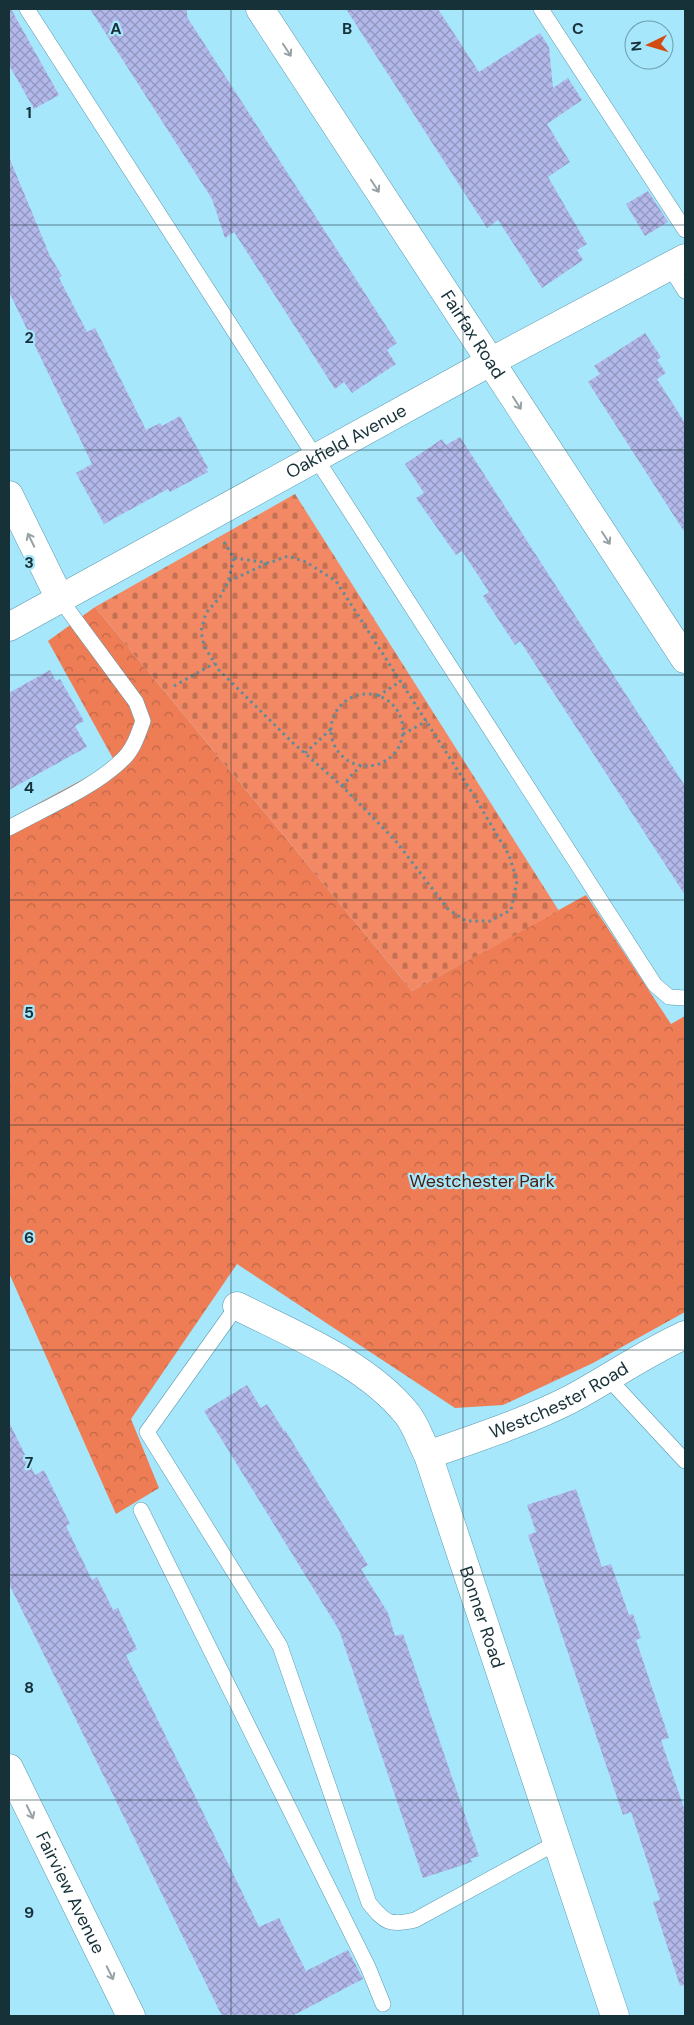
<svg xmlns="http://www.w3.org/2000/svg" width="694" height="2025" font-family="'DM Sans',sans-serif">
	<defs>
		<pattern id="forest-crowns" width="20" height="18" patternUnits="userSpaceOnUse" patternTransform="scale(1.25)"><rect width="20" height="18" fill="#ee7d56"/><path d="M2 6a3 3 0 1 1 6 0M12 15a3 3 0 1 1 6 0" fill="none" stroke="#c06748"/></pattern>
		<pattern id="cemetery-stones" width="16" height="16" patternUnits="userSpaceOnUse" patternTransform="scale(1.25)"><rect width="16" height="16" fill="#f38964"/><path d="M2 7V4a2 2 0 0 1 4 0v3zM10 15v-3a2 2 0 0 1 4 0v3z" fill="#c47153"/></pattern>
		<pattern id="building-cross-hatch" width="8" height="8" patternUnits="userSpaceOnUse" patternTransform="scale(1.25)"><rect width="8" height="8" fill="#b3b8ea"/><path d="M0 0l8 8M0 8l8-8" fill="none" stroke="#9196bf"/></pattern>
	</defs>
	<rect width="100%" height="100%" fill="#a6e7fc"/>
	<path fill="url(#forest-crowns)" d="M95,607L412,991L586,895L671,1024L685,1016V1312L593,1363L503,1405L455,1408L237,1264L131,1419L159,1488L116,1514L9,1273V819L115,762L48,641Z"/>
	<path fill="url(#cemetery-stones)" d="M295,494L559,911L412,991L95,607Z"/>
	<path fill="url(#building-cross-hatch)" d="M9,9H11L59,95L34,109L9,65Z
		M90,9H187V17L397,343L387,350L396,364L352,393L344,382L335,389L234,232L225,238L212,199Z
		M346,9H438L479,72L540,33L549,47L553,88L568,78L582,100L547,124L570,162L548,177L587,244L577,250L583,260L542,288L498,220L487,228Z
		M9,157L50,256L62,276L59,278L87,332L95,328L146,430L160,423L162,426L180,416L208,468L206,469L208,472L170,492L168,489L104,524L76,473L92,464L9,292Z
		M648,191L668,222L645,236L626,204Z
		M645,333L661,357L657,360L666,373L657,379L685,423V533L588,382L600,374L594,366Z
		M460,437L685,786V895L520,641L515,645L483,596L489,592L462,551L456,555L416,498L424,493L405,464L442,439L446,445Z
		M50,670L56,681L60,679L84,721L75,726L87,747L9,790V693Z
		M247,1385L261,1408L267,1404L284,1431L285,1430L368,1565L361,1569L388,1613L395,1636L403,1634L479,1856L470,1859L472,1862L423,1878L339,1630L204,1411Z
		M9,1422L35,1475L44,1470L70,1524L66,1526L92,1580L97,1577L113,1610L118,1608L137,1649L126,1655L259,1927L279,1918L306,1971L348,1950L363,1979L292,2016H222L9,1584Z
		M576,1489L602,1567L611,1564L629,1615L633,1614L641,1638L636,1640L669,1738L661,1740L685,1811V1985L680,1986L653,1902L660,1900L631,1812L623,1815L528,1535L536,1532L527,1505Z"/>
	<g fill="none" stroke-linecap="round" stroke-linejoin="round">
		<g stroke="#5a99ad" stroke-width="16">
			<path id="service" d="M27,9L655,985L669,997L685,998
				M541,9L685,230
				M670,267L685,291
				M9,828C43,809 93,788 121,761C133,751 138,735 143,721L136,702L60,599
				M237,1306L147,1432L280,1646L369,1903C385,1923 390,1926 415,1920L556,1843
				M607,1377L685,1461
				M141,1510L368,1967L383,2004"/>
		</g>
		<g stroke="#5a99ad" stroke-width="29">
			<g id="minor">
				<path id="s1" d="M260,9L685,659"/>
				<path d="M9,495L60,599"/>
				<path id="s2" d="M9,627L490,362L685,258"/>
				<path id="s3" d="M237,1306C294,1335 366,1363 407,1414C416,1425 421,1442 428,1455L615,2016"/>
				<path id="s4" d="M428,1455C476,1438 526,1422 571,1399C610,1378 645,1353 685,1335"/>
				<path id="s5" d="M9,1768L131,2016"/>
			</g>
		</g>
		<path stroke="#5f8c9b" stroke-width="3" stroke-dasharray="2.5 4" stroke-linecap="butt" d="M224,542L234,558L228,582L220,597L206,613L201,631L204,646L219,670L292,742L342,786L395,840L448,909L466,921H490L511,910L517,881L509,855L471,791L336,581L306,562L288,556L269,563L234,558
			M229,581L268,563
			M174,686L215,663
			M331 730a36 36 0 1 1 72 0a36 36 0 1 1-72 0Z
			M378,696L401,681
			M403,734L427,721
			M305,753L331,729
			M342,786L361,765"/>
		<use href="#service" stroke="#fff" stroke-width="15"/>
		<use href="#minor" stroke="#fff" stroke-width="28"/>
	</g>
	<defs><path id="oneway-shaft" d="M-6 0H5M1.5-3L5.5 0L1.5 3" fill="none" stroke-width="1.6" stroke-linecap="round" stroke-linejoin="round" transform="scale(1.25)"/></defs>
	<g stroke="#97a2a6">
		<use href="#oneway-shaft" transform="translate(287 50) rotate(57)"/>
		<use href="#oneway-shaft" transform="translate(375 186) rotate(57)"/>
		<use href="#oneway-shaft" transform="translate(517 403) rotate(57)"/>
		<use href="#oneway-shaft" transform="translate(606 538) rotate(57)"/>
		<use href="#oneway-shaft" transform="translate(31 540) rotate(-116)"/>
		<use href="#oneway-shaft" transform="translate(30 1812) rotate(64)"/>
		<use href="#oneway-shaft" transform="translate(110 1973) rotate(64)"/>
	</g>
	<path fill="none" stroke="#173139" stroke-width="1" stroke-opacity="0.55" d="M231,9V2016M463,9V2016M9,225H685M9,450H685M9,675H685M9,900H685M9,1125H685M9,1350H685M9,1575H685M9,1800H685"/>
	<g text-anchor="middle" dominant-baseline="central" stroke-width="4.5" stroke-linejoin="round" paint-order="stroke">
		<g font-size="18" fill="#173139" stroke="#a6e7fc">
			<text stroke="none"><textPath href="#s1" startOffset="389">Fairfax Road</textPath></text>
			<text stroke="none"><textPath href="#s2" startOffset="385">Oakfield Avenue</textPath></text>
			<text stroke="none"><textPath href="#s4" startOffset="142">Westchester Road</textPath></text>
			<text stroke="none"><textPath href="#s3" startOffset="420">Bonner Road</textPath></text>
			<text stroke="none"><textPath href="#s5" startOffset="139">Fairview Avenue</textPath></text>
		</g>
		<g font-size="18" fill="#491d0d" stroke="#a6e7fc">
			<text x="482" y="1181">Westchester Park</text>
		</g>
	</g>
	<g font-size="16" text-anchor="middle" font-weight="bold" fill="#173139" stroke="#a6e7fc" stroke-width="4.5" stroke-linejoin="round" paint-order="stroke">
		<text x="116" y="34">A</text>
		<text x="347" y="34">B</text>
		<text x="578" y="34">C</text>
		<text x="29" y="118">1</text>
		<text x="29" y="343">2</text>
		<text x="29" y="568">3</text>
		<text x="29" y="793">4</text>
		<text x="29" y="1018">5</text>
		<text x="29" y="1243">6</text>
		<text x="29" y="1468">7</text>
		<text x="29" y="1693">8</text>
		<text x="29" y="1918">9</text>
	</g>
	<rect width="694" height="2025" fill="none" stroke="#173139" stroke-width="20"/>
	<g transform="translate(649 45) rotate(265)"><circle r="24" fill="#a6e7fc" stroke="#6d9eae"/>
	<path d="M0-4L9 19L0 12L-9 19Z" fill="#d24c11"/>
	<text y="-8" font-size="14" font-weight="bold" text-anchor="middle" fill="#173139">N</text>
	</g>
</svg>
